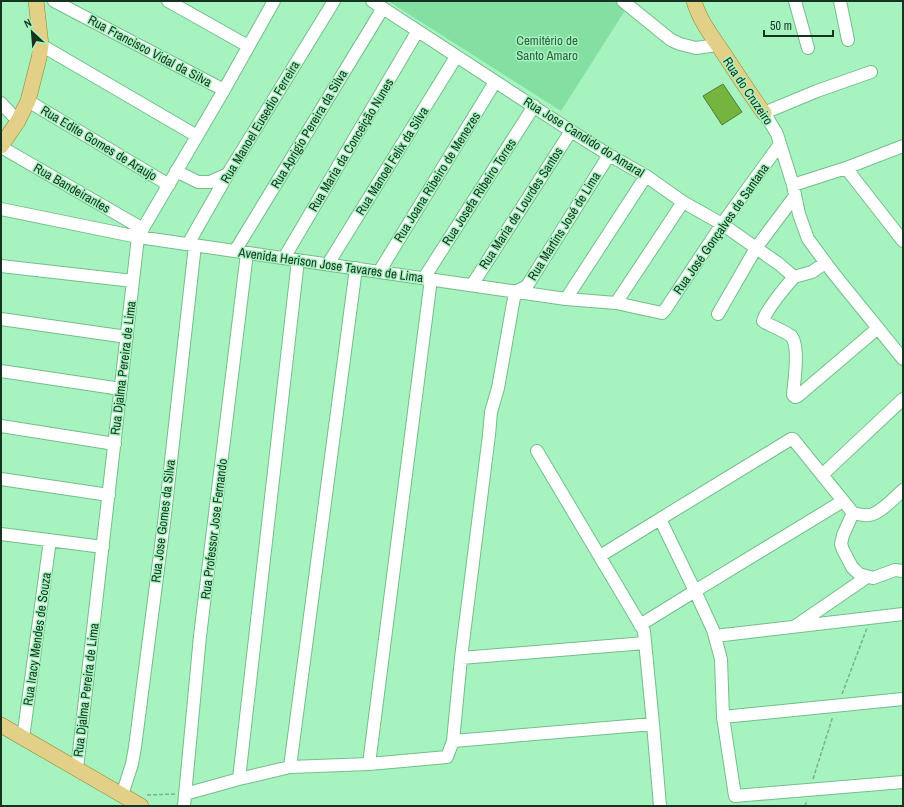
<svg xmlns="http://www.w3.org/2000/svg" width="904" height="807" font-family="'Archivo Narrow',sans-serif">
	<rect width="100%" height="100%" fill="#a7f3bf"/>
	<path fill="#83dfa2" d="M388,1H613L626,9L561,111Z"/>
	<path fill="#73b53f" stroke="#537937" d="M723,84L742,112L722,125L703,96Z"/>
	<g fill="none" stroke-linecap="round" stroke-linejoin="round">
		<g stroke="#73be8c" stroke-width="14">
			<path id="minor" d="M54,1L224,90
				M168,1L248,46
				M372,1L571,131L609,155L646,176L683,202L722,224L779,264L794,277
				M623,1L671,40L680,44L696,48L717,45
				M795,1L808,48
				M840,1L848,40
				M41,45L197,136
				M871,72L817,91L764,113L771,124L777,134L793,185L799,214L808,239L834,274L903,359
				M28,101L169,185
				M1,103L18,121
				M1,147L143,229
				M846,168L903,241
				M176,171L198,182H210L228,174
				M793,185L846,168L903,146
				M1,209L138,237L566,299L616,303L662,313L665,310L722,224L780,144
				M188,244L229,172L334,1
				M235,251L383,8
				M284,258L417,32
				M328,264L456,57
				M1,266L133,281
				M379,272L495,82
				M794,277C786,286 766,310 763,321L766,323C772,326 786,332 791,336C800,345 794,383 793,395L795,397L798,396L878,328
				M794,277L812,272L825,263
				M424,278L534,106
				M472,285L571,131
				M515,292L527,286L609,155
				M566,299L646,176
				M616,303L683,202
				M718,314L756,248L795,196
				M1,319L127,337
				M1,371L121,389
				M1,426L115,444
				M537,451L644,631L653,724
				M822,475L903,399
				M1,479L109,495
				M843,501L695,591L713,630L721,659L723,717L735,796L903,782
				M853,513C858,514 864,516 869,515C880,514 895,497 903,490
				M1,534L103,547
				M600,556L660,519
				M640,625L695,591L660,519L791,439H793L853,513L843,535L841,544L843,550L852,567L859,574L873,578L895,570L903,571
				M797,625L867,577
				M715,636L903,614
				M461,658L645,643
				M723,717L903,699
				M23,738L50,540
				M453,741L653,724L660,806
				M369,764L447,757L453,741L461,658L489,435L491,412L498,388L515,292
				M290,767L356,268
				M77,769L138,237L224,90L274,1
				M239,779L298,260
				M185,794L239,779L290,767L369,764L431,279
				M122,795L132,764L135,747L165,515L195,245
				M184,806L200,636L247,253"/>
		</g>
		<g stroke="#8e8530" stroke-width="16">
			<path id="major" d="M694,1C700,22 714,39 726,57C738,76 751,95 764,113
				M1,146L18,121L28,101L39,58L41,45L36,1
				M1,725L141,806"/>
		</g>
		<path stroke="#76b38a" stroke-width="1.5" stroke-dasharray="4 2" stroke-linecap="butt" d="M842,694L867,628
			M813,779L833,716
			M147,795L175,794
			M805,806L807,800"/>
		<use href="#minor" stroke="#fff" stroke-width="12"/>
		<use href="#major" stroke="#e2d088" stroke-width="15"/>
	</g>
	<g text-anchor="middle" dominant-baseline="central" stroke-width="3" stroke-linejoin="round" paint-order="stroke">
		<g font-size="13" fill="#2d6040" stroke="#a7f3bf">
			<text x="547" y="40">Cemitério de<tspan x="547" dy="15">Santo Amaro</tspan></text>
		</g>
		<g font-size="13" fill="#143420" stroke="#a7f3bf">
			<text transform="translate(150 51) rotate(28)">Rua Francisco Vidal da Silva</text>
			<text transform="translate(748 91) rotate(56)">Rua do Cruzeiro</text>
			<text transform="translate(260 122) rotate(-59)">Rua Manoel Eusedio Ferreira</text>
			<text transform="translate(309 129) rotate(-59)">Rua Aprigio Pereira da Silva</text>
			<text transform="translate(584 137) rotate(32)">Rua Jose Candido do Amaral</text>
			<text transform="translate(99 143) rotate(31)">Rua Edite Gomes de Araujo</text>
			<text transform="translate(351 145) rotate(-59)">Rua Maria da Conceição Nunes</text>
			<text transform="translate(392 161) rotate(-58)">Rua Manoel Felix da Silva</text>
			<text transform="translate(437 177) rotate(-58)">Rua Joana Ribeiro de Menezes</text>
			<text transform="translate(72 188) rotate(30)">Rua Bandeirantes</text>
			<text transform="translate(479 192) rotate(-57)">Rua Josefa Ribeiro Torres</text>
			<text transform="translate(521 208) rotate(-57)">Rua Maria de Lourdes Santos</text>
			<text transform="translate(564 226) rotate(-58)">Rua Martins José de Lima</text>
			<text transform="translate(721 229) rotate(-55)">Rua José Gonçalves de Santana</text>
			<text transform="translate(331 265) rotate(8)">Avenida Herison Jose Tavares de Lima</text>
			<text transform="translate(123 368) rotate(-83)">Rua Djalma Pereira de Lima</text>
			<text transform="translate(163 521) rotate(-83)">Rua Jose Gomes da Silva</text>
			<text transform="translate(214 529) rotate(-83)">Rua Professor Jose Fernando</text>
			<text transform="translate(37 639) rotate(-82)">Rua Iracy Mendes de Souza</text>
			<text transform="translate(86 690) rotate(-83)">Rua Djalma Pereira de Lima</text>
		</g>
	</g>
	<rect width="904" height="807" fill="none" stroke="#143420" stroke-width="4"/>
	<g transform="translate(32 32) rotate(334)" stroke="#a7f3bf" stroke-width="3" paint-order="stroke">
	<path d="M0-3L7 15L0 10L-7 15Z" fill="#143420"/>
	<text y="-6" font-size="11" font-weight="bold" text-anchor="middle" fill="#143420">N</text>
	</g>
	<path d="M764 30v6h69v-6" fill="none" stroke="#143420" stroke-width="2"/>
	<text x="770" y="30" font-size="12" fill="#143420" stroke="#a7f3bf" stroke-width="3" paint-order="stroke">50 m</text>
</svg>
